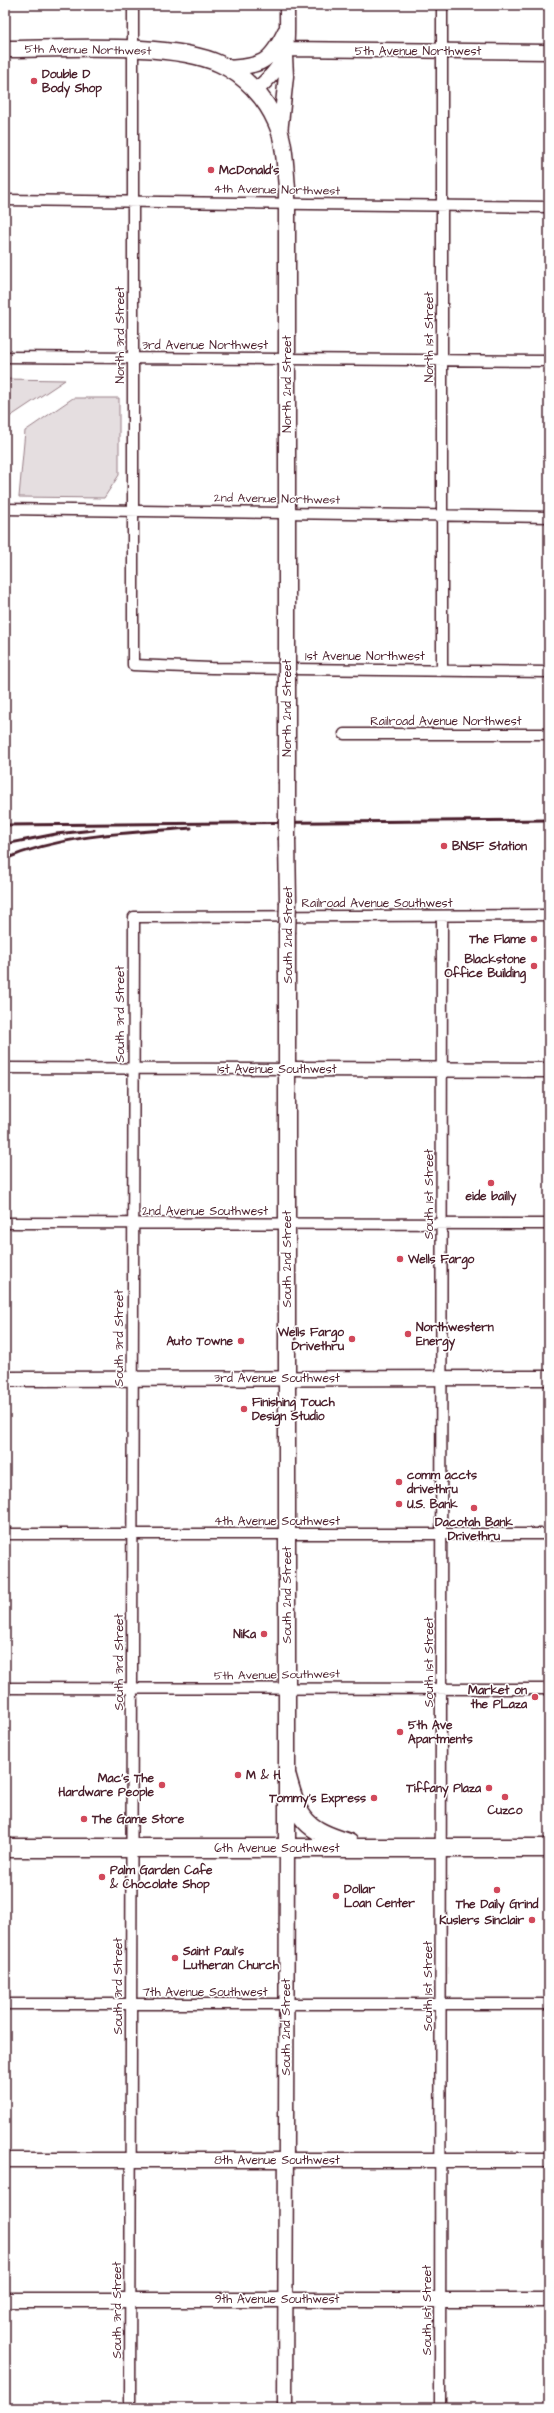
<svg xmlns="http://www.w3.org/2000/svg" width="554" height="2413" font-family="'Architects Daughter',sans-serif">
	<rect width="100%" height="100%" fill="#fff"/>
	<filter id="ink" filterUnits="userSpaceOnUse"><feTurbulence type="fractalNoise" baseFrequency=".025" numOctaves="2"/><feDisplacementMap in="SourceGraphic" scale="8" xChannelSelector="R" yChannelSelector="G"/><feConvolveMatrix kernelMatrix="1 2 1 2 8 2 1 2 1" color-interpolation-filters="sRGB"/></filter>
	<g filter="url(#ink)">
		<path fill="#e5dee0" stroke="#987e86" d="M5,379L65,380L5,420Z
			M73,398H119V475L104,498L19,497L25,431Z"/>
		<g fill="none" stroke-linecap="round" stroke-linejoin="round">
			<g stroke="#4a1f2b" stroke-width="13">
				<path id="street" d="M133,5V665L211,668L549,672
					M5,200L549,207
					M5,357L549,361
					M5,509L549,517
					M442,670V5
					M344,734H549
					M5,1068L288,1069
					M5,1223L549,1224
					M5,1534H549
					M5,1688L549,1689
					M5,2004H549
					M130,2408L134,917L549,915
					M440,2408L442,916"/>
			</g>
			<g stroke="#4a1f2b" stroke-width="17">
				<path id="secondary" d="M286,49L549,52
					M228,68C261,66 270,63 285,31
					M255,91C291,60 287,50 287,5
					M280,133L286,76L285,56
					M288,1069L549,1070
					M5,1379L549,1378
					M5,2160H549
					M5,2300H549
					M285,2408L287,1847"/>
			</g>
			<g stroke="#4a1f2b" stroke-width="19">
				<path id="primary" d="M5,49C60,49 172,41 220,64C244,75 265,97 276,122C285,141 285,167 287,188V653
					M287,686V782
					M287,840L288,902
					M287,1847V933"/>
			</g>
			<g stroke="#4a1f2b" stroke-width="21">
				<path id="highway" d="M287,1777C299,1821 305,1829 349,1843
					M5,1848H549"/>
			</g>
			<use href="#street" stroke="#fff" stroke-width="10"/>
			<use href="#secondary" stroke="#fff" stroke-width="14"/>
			<use href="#primary" stroke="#fff" stroke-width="16"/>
			<use href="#highway" stroke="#fff" stroke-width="18"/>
			<path stroke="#4a1f2b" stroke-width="3" d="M5,825L549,820
				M5,844L56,834L94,830
				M5,859C64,834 128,833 191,828"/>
			<g stroke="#4a1f2b" stroke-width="19" stroke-linecap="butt">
				<path id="primary-bridge" d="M287,653V686
					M287,782V840
					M287,933L288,902"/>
			</g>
			<use href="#primary-bridge" stroke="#fff" stroke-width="16"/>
		</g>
	</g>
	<g fill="#d1495b" stroke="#fff" stroke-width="1.5">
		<circle cx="34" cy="81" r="4"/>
		<circle cx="211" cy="170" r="4"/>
		<circle cx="444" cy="846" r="4"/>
		<circle cx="534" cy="939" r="4"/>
		<circle cx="534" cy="966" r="4"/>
		<circle cx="491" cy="1183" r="4"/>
		<circle cx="400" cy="1259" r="4"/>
		<circle cx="408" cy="1334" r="4"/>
		<circle cx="352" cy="1339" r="4"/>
		<circle cx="241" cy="1341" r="4"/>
		<circle cx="244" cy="1409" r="4"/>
		<circle cx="399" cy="1482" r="4"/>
		<circle cx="399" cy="1504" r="4"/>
		<circle cx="474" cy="1508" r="4"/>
		<circle cx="264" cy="1634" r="4"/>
		<circle cx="535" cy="1697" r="4"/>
		<circle cx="400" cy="1732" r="4"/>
		<circle cx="238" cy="1775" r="4"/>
		<circle cx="162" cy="1785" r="4"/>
		<circle cx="489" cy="1788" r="4"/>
		<circle cx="505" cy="1797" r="4"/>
		<circle cx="374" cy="1798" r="4"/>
		<circle cx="84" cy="1819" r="4"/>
		<circle cx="102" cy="1877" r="4"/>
		<circle cx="497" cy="1890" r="4"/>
		<circle cx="336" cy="1896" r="4"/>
		<circle cx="532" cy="1920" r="4"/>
		<circle cx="175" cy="1958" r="4"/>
	</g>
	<g text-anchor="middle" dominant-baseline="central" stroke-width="3" stroke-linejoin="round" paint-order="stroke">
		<g font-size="12" fill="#4a1f2b" stroke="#fff">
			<text transform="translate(88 50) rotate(1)">5th Avenue Northwest</text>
			<text x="418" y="51">5th Avenue Northwest</text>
			<text transform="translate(277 190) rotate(1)">4th Avenue Northwest</text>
			<text transform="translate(120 335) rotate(-90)">North 3rd Street</text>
			<text transform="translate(429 337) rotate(-90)">North 1st Street</text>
			<text x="205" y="345">3rd Avenue Northwest</text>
			<text transform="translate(287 384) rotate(-90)">North 2nd Street</text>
			<text transform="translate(277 499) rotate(1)">2nd Avenue Northwest</text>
			<text x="365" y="656">1st Avenue Northwest</text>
			<text transform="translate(287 708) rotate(-90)">North 2nd Street</text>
			<text x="446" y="721">Railroad Avenue Northwest</text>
			<text x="377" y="903">Railroad Avenue Southwest</text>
			<text transform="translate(288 935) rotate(-90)">South 2nd Street</text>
			<text transform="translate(120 1014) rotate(-90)">South 3rd Street</text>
			<text x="277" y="1069">1st Avenue Southwest</text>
			<text transform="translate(429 1194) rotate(-90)">South 1st Street</text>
			<text x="205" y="1211">2nd Avenue Southwest</text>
			<text transform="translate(287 1259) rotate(-90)">South 2nd Street</text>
			<text transform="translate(119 1338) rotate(-90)">South 3rd Street</text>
			<text x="277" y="1378">3rd Avenue Southwest</text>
			<text x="277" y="1521">4th Avenue Southwest</text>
			<text transform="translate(287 1595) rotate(-90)">South 2nd Street</text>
			<text transform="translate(119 1662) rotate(-90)">South 3rd Street</text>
			<text transform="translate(429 1662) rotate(-90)">South 1st Street</text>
			<text transform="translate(277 1675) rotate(-1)">5th Avenue Southwest</text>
			<text x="277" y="1848">6th Avenue Southwest</text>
			<text transform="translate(118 1986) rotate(-90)">South 3rd Street</text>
			<text transform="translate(428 1986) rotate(-90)">South 1st Street</text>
			<text x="205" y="1992">7th Avenue Southwest</text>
			<text transform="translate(286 2027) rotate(-90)">South 2nd Street</text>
			<text x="277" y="2160">8th Avenue Southwest</text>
			<text x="277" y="2299">9th Avenue Southwest</text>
			<text transform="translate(117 2310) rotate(-90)">South 3rd Street</text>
			<text transform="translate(427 2310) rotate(-90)">South 1st Street</text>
		</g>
		<g font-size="12" font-weight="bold" fill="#4a1f2b" stroke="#fff" text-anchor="start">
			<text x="42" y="74">Double D<tspan x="42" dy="14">Body Shop</tspan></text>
			<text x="219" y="170">McDonald's</text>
			<text x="452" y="846">BNSF Station</text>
			<text x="526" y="939" text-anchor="end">The Flame</text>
			<text x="526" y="959" text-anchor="end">Blackstone<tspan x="526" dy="14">Office Building</tspan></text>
			<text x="491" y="1196" text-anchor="middle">eide bailly</text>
			<text x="408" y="1259">Wells Fargo</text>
			<text x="416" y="1327">Northwestern<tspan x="416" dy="14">Energy</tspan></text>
			<text x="344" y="1332" text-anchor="end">Wells Fargo<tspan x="344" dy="14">Drivethru</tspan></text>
			<text x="233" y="1341" text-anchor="end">Auto Towne</text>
			<text x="252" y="1402">Finishing Touch<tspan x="252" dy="14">Design Studio</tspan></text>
			<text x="407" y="1475">comm accts<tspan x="407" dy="14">drivethru</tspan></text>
			<text x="407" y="1504">U.S. Bank</text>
			<text x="474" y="1522" text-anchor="middle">Dacotah Bank<tspan x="474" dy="14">Drivethru</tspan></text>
			<text x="256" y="1634" text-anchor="end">NiKa</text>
			<text x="527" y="1690" text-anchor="end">Market on<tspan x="527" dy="14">the PLaza</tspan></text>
			<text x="408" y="1725">5th Ave<tspan x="408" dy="14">Apartments</tspan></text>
			<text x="246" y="1775">M &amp; H</text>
			<text x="154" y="1778" text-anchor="end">Mac's The<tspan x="154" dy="14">Hardware People</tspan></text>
			<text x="481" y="1788" text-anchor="end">Tiffany Plaza</text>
			<text x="366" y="1798" text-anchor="end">Tommy's Express</text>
			<text x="505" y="1810" text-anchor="middle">Cuzco</text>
			<text x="92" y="1819">The Game Store</text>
			<text x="110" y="1870">Palm Garden Cafe<tspan x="110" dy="14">&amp; Chocolate Shop</tspan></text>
			<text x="344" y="1889">Dollar<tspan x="344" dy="14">Loan Center</tspan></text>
			<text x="497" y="1904" text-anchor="middle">The Daily Grind</text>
			<text x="524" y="1920" text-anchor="end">Kuslers Sinclair</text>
			<text x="183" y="1951">Saint Paul's<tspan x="183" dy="14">Lutheran Church</tspan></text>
		</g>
	</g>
	<rect width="554" height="2413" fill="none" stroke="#fff" stroke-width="20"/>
	<rect x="10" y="10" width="534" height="2393" fill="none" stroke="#4a1f2b" stroke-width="1.5" filter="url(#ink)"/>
</svg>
